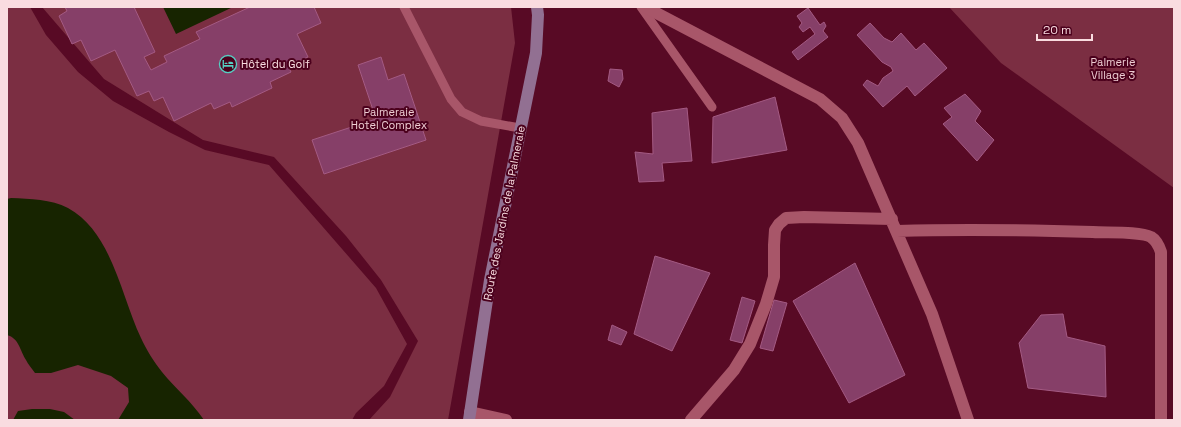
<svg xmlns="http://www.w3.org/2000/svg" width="1181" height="427" font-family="'Space Grotesk',sans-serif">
	<rect width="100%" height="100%" fill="#580a25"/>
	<path fill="#7b2e42" d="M7,7H30L46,35L78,72L113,101L169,132L205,150L269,165L376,288L407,344L384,386L356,413L352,420H7Z
		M42,7H511L515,43L448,420H369L390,397L418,341L381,280L346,236L274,157L203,140L104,79Z
		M949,7H1174V188L1001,63Z"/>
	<path fill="#172400" d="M163,7H233L176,34Z
		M11,198C30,199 51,199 68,208C112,232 121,296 141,338C146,349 154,362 162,372C175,388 192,402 204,420H118L129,402L128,388L111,376L78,365L51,373H35C32,369 28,364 26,360C20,351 19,338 7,335V199Z
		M32,409H50L64,412L75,420H13L18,411Z"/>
	<path fill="#863f68" stroke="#a45a83" d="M65,7H134L155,52L144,57L151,70L167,62L164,56L200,39L196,32L250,7H314L321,23L297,34L308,57L288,66L291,72L270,82L272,88L232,107L230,102L214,109L211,103L174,121L163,97L154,101L149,91L137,96L115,50L91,61L81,40L72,44L59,16L67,11Z
		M808,8L820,25L824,22L826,26L823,31L828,37L798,60L792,52L815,34L810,27L803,32L799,27L802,23L797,16Z
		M870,23L884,38L892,42L901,33L916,50L924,43L947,68L915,96L907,86L883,107L863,85L867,80L878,86L883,78L893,71L891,67L882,62L857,35Z
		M381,57L388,80L404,74L426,140L324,174L312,140L376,119L358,65Z
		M610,69L622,70L623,79L619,87L608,81Z
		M965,94L981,111L975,121L994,140L977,161L943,124L952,117L944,108Z
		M775,97L787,150L712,163L713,117Z
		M687,108L692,161L662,163L664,181L639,182L635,152L653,154L652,113Z
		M655,256L710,273L672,351L634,334Z
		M855,263L905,375L849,403L793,301Z
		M742,297L755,301L742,343L730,340Z
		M774,300L787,303L773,351L760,348Z
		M1063,314L1067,337L1105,346L1106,397L1028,388L1019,343L1041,315Z
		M612,325L627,332L621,345L608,340Z"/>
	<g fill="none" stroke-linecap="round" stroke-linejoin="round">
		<path stroke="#a85669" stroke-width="9" d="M404,7L451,99L462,112L481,121L520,128
			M641,7L712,107"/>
		<path stroke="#a85669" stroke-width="12" d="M645,7L820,99L842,118L858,143L932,314L968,420
			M897,231C962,229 1028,230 1093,232C1107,233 1139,231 1151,237C1156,240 1159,246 1161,252V420
			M470,412L506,420
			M691,420L734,370L750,344L766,304L774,277V245L775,230L779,224L786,218L804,217L892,219"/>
		<path stroke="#927092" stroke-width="12" d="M469,420L490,280L536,53L538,15L537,7"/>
	</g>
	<defs>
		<g id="hotel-ring" transform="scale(0.9)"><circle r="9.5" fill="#4b001c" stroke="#56cec2" stroke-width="1.5"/><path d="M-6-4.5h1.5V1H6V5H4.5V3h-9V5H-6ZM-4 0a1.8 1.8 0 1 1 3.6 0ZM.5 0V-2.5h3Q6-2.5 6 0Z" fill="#56cec2"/></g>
	</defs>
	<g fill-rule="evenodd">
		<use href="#hotel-ring" x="228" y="64"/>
	</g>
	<g text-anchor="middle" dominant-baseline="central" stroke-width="4" stroke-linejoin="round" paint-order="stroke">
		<g font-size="11" fill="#edccd2" stroke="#4b001c">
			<text x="1113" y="62">Palmerie<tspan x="1113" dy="13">Village 3</tspan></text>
			<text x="389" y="112">Palmeraie<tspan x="389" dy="13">Hotel Complex</tspan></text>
		</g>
		<g font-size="11" fill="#f9dce0" stroke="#4b001c" text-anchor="start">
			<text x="241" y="64">Hôtel du Golf</text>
		</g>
		<g font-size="11" fill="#f9dce0" stroke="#4b001c">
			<text transform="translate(504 213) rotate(-79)">Route des Jardins de la Palmeraie</text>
		</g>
	</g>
	<rect width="1181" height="427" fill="none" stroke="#f9dce0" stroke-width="16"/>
	<path d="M1037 34v6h55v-6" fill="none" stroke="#f9dce0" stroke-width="2"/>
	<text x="1043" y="34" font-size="12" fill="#f9dce0" stroke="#4b001c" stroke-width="3" paint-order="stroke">20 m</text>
</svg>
